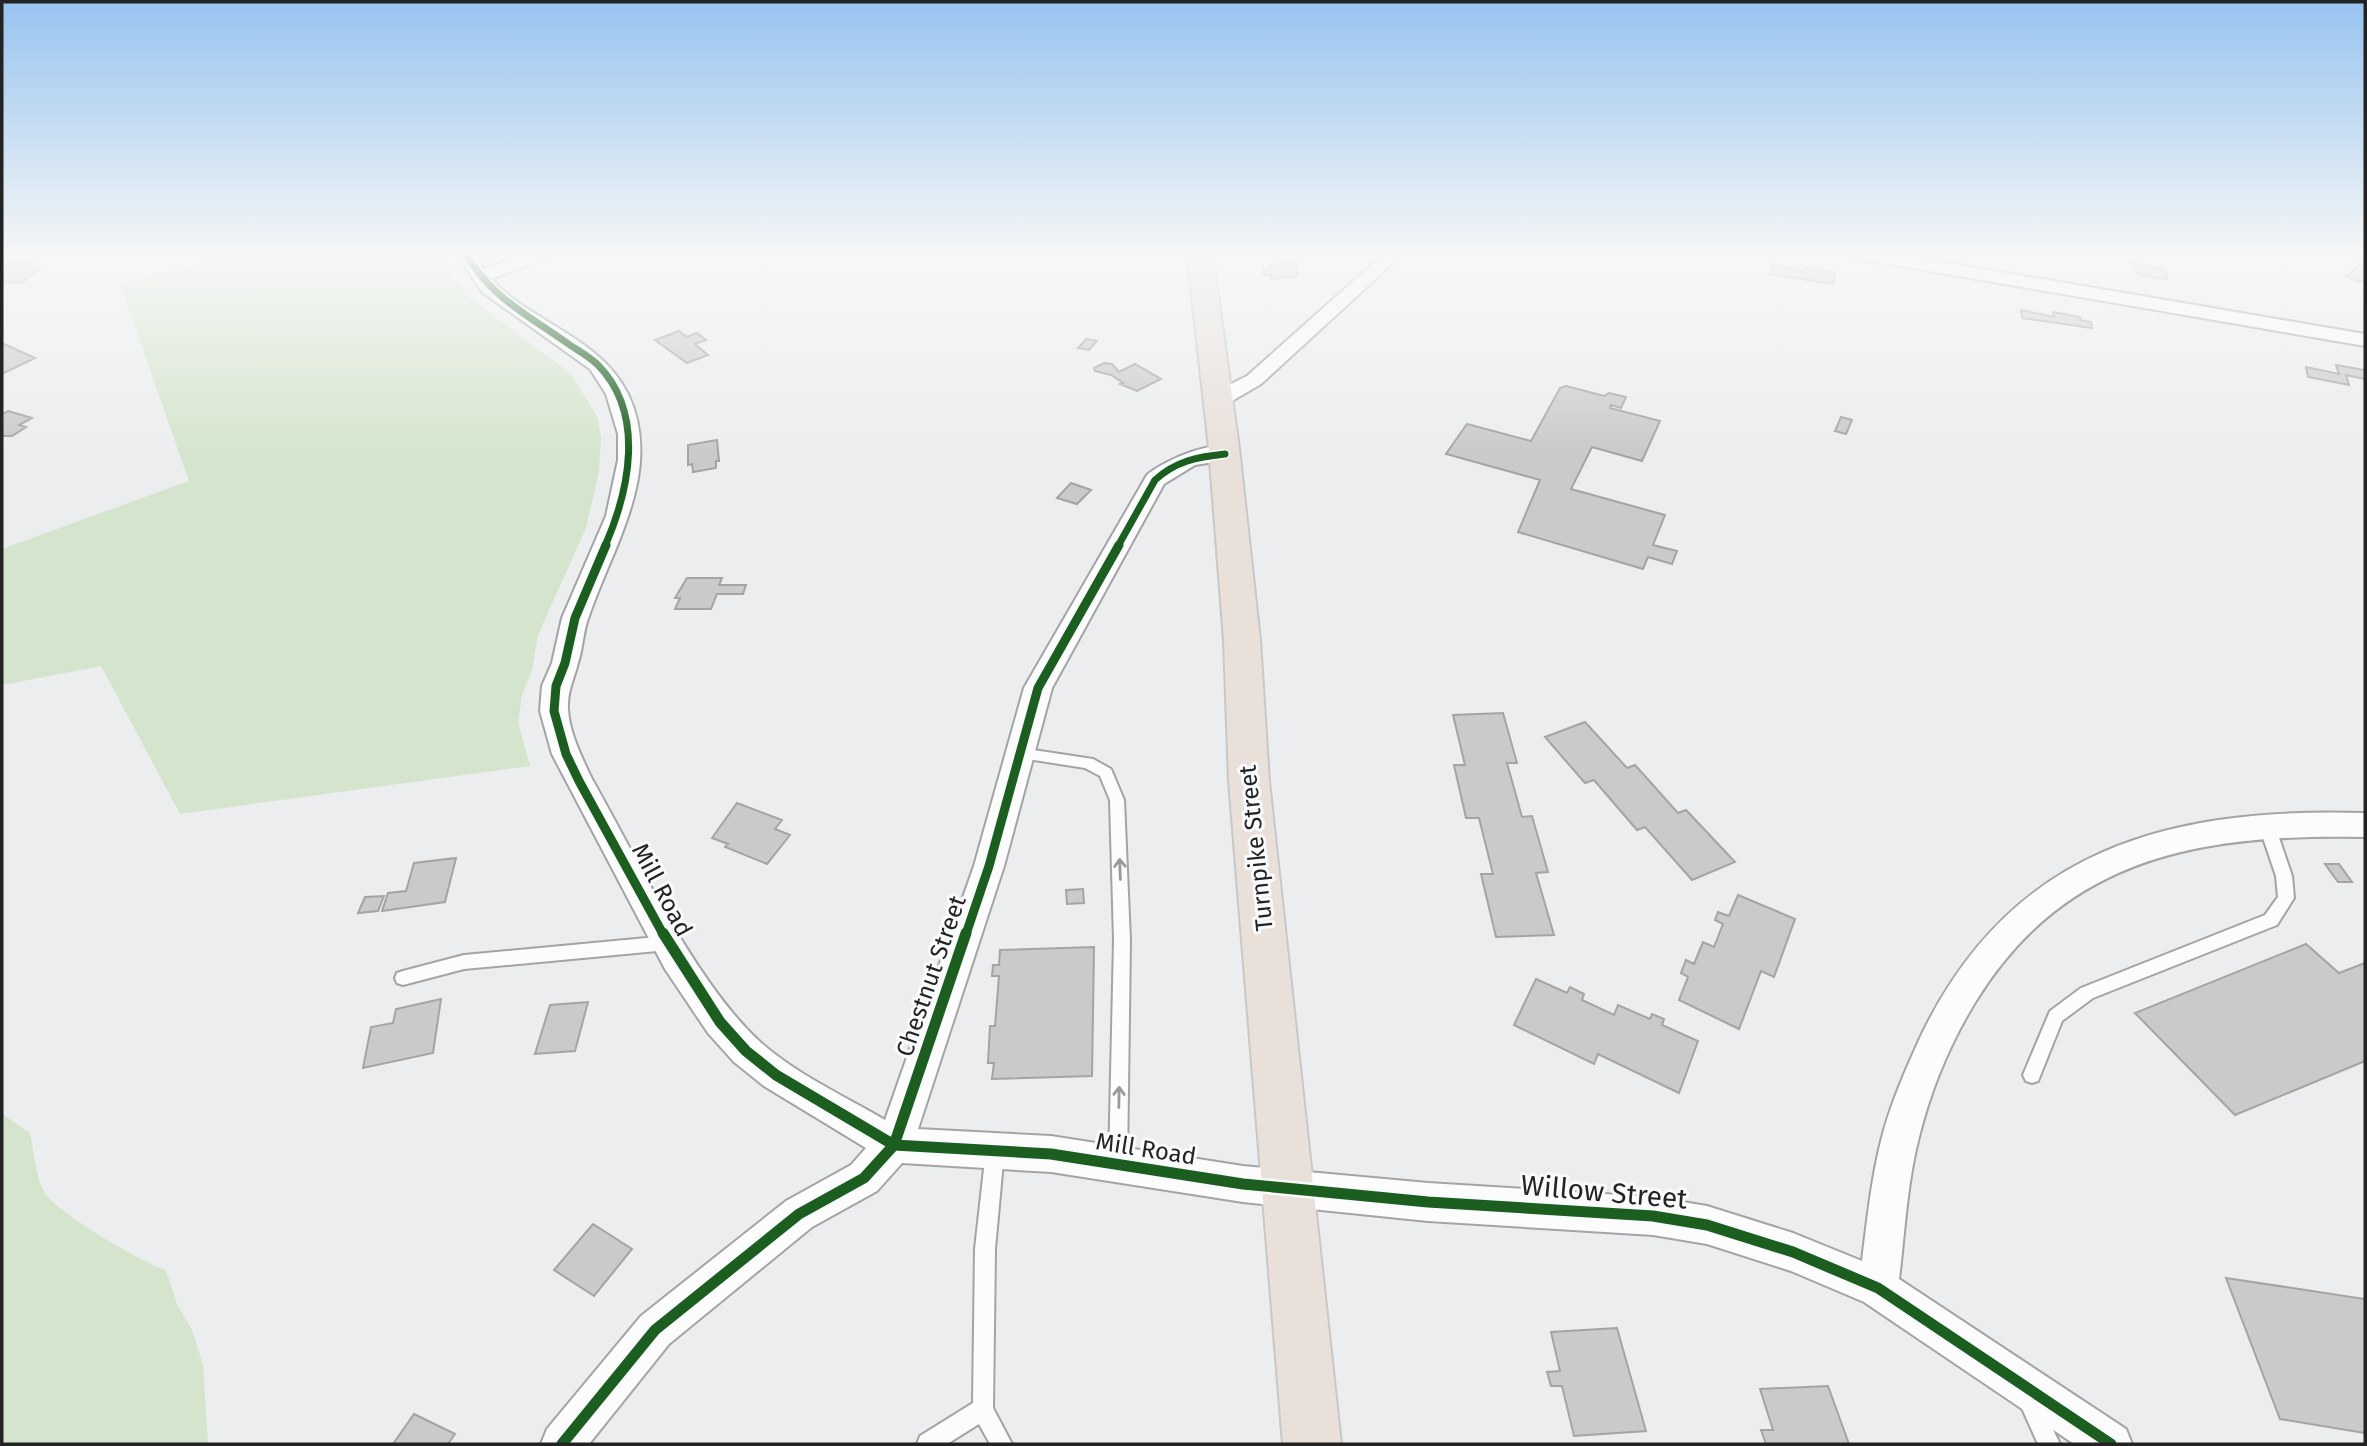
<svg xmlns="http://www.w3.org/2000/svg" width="2367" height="1446" font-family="'Fira Sans',sans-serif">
	<rect width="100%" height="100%" fill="#ecedee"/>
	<path fill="#d5e5cd" d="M249,252H431L439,256L467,296L571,374L598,418L601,438L599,472L586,528L538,635L532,670L522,695L518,722L530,766L180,814L101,666L2,685V549L189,481L120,284Z
		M2,1114L30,1133C34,1151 35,1176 44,1192C54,1211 144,1264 166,1270L177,1304L192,1330L203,1365L208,1444H2Z"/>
	<path fill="#cacaca" stroke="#a4a4a4" stroke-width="2" d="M1296,262L1298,276L1271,279V275H1264L1263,269H1270V265Z
		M12,263L34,264L29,267L41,268L21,283L2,282V267Z
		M2132,263L2165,269L2168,280L2139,275Z
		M2361,263L2365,264V278L2361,282L2346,277Z
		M1772,264L1803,272L1804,268H1809L1835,272L1833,284L1770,274Z
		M2021,310L2054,317L2053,312L2080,317V320L2091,322L2092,328L2022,318Z
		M679,331L687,337L697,333L706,340L695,344L708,355L687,363L655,340Z
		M1086,339L1097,341L1089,350L1078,348Z
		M4,344L35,358L2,374V346Z
		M1104,363L1112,364L1119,372L1135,364L1161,379L1137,391L1120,384L1123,383L1111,375L1095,371L1094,368Z
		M2336,365L2365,370V379L2346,375L2349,385L2308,377L2306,367L2339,374Z
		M1566,386L1604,396L1609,393L1626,397L1621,408L1611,405L1610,408L1660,421L1642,461L1592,447L1571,489L1665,515L1653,545L1677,551L1672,564L1648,557L1643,569L1518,532L1540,480L1446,454L1467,424L1531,441L1560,388Z
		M8,411L32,418L19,425L26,427L12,436H2V414Z
		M1841,417L1852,420L1846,434L1835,431Z
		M717,440L719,461H716V468L693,472L692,464L688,465V445Z
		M1071,483L1091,490L1077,504L1057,498Z
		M687,578H722L719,585H746L743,594H717L711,609H675L680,598H675Z
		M1503,713L1517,763H1507L1522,817L1532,816L1548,872L1536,873L1554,935L1496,937L1481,874H1493L1479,818H1466L1454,765H1465L1453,715Z
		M1585,722L1627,768L1635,765L1678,813L1686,810L1735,862L1692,880L1645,827L1637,830L1594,780L1585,783L1545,737Z
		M737,803L782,820L775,829L790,835L767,864L725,847L728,844L712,838Z
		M456,858L445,902L382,911L388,893L406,891L414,863Z
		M2325,864H2339L2352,882H2338Z
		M1083,889L1084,903L1067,904L1066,890Z
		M1738,895L1795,919L1774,977L1761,971L1739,1029L1679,1000L1688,977L1681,973L1686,960L1694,964L1703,942L1714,947L1723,924L1715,920L1718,912L1729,916Z
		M384,896L378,911L358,913L365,897Z
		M2306,944L2339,973L2365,963V1061L2235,1115L2135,1013Z
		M1094,947L1092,1076L992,1079L994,1063H988L990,1026H995L999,976H992L993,965H999L1000,950Z
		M1536,979L1567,993L1570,987L1584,994L1582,1000L1614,1015L1618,1005L1650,1019L1652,1014L1664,1019L1662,1025L1698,1041L1679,1093L1598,1054L1594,1064L1514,1025Z
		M441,999L433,1053L363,1068L371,1027L393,1023L396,1009Z
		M588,1002L575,1051L535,1054L550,1005Z
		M593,1224L632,1249L594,1296L554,1270Z
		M2226,1278L2365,1299V1433L2280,1419Z
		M1617,1328L1646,1431L1574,1436L1562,1386H1551L1547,1372L1560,1371L1551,1332Z
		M1828,1386L1849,1444H1766L1761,1430H1773L1760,1389Z
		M414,1414L455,1434L448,1444H393Z"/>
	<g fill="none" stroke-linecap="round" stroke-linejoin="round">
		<g stroke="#a3a4a5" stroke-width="4">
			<path id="lane" d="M1020,748L1093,759L1111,769L1124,800L1130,940L1127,1164L1125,1170L1118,1173L1111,1170L1109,1164L1114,940L1110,800L1100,776L1085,768L1015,757L1013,753L1015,749Z
				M2267,820L2272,822L2275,826L2292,876L2294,898L2277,925L2093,998L2062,1021L2038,1081L2032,1083L2026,1081L2023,1075L2050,1011L2081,988L2265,915L2278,897L2276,876L2259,826L2262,822Z
				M668,936L674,938L676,943L674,948L668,950L464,969L403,985L397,983L395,978L397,973L403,971L464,955Z
				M995,1142L1001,1145L1004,1151L995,1249L993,1408L1012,1444H990L979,1424L947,1444H917L920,1436L973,1403L975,1249L986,1151L989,1145Z
				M2030,1394L2037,1397L2060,1444H2038L2020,1404L2023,1397Z"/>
		</g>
		<g stroke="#a3a4a5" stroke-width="4">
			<path id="street" d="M456,252H474L484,269L530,252H555L553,256L491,279C532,323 600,337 628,394C664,470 613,546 589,616C583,631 583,648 578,663C574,679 567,692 568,709C569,732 582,758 592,779C637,858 693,979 758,1040C794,1073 842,1095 885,1120L974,866L1024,688L1147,475C1162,462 1222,433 1236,454L1233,459L1195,465L1164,484L1052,688L1004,866L918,1129L1051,1136L1243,1166L1428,1183L1653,1197L1707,1206L1793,1233L1862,1261C1867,1221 1871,1181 1881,1141C1890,1105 1905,1071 1920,1038C2010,848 2169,807 2365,813V837C2205,834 2067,854 1976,1001C1950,1043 1931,1089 1919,1137C1907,1183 1905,1231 1899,1279L2126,1429L2132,1444H2074L1864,1302L1791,1271L1707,1244L1653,1235L1428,1221L1243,1202L1051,1172L902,1163L877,1191L812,1227L669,1344L589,1444H541L547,1429L641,1316L786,1201L851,1165L866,1148L764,1086L734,1062L708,1033L665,969L552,754L540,711L542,686L552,663L562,618L606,516L618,460V434L606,394L590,369L482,292Z
				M1386,252H1405L1261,384L1225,405H1209L1206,400L1209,395L1247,376Z
				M1844,252H1883L2365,334V346L1853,258Z"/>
		</g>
		<g stroke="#c8c8c9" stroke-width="4">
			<path id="highway" d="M1187,252H1212L1239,448L1260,640L1269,781L1341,1444H1283L1229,781L1224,640L1209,448Z"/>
		</g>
		<use href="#lane" fill="#fcfcfc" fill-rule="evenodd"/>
		<use href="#street" fill="#fcfcfc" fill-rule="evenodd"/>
		<use href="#highway" fill="#e9e0da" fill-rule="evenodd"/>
		<g stroke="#f9fafc" stroke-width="10">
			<path id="cycleway-far2" d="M465,252C490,297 526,314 567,343C577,350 589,356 598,365C646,414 629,491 605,546
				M1118,546L1155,480C1176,461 1197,457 1225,454"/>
		</g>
		<g stroke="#f9fafc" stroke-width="13">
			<path id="cycleway-far1" d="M606,545L575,618L565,663L556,686L554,711L566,754L579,781L663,934
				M966,934L989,866L1038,688L1119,545"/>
		</g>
		<g stroke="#f9fafc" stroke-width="16">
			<path id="cycleway" d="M663,933L720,1022L746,1051L776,1075L894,1145L1051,1154L1243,1184L1428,1202L1653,1216L1707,1225L1793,1252L1878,1288L2111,1444
				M562,1444L655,1330L799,1214L864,1178L894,1145L966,933"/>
		</g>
		<use href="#cycleway-far2" stroke="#1b5e20" stroke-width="7"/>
		<use href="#cycleway-far1" stroke="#1b5e20" stroke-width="9"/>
		<use href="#cycleway" stroke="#1b5e20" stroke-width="11"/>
	</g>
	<defs><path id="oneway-shaft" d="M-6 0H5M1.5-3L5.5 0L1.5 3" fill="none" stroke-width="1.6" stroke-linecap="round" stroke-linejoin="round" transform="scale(1.75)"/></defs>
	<g stroke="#9a9a9b">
		<use href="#oneway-shaft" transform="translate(1120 869) rotate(-92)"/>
		<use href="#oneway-shaft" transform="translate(1119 1097) rotate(-89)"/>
	</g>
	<linearGradient id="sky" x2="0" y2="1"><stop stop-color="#97c3ef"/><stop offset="0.56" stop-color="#f6f7f7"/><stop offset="1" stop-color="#f6f7f7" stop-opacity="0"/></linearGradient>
	<rect width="2367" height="454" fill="url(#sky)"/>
	<g text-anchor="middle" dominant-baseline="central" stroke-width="6" stroke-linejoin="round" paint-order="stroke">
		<g font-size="24" fill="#232324" stroke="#f9fafc">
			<text transform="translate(1256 848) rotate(-96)">Turnpike Street</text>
			<text transform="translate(662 890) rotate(62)">Mill Road</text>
			<text transform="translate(931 976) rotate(-71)">Chestnut Street</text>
			<text transform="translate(1146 1149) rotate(9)">Mill Road</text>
		</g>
		<g font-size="28" fill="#232324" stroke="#f9fafc">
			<text transform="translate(1604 1192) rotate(5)">Willow Street</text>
		</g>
	</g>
	<rect width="2367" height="1446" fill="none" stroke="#232324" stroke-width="7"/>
</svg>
